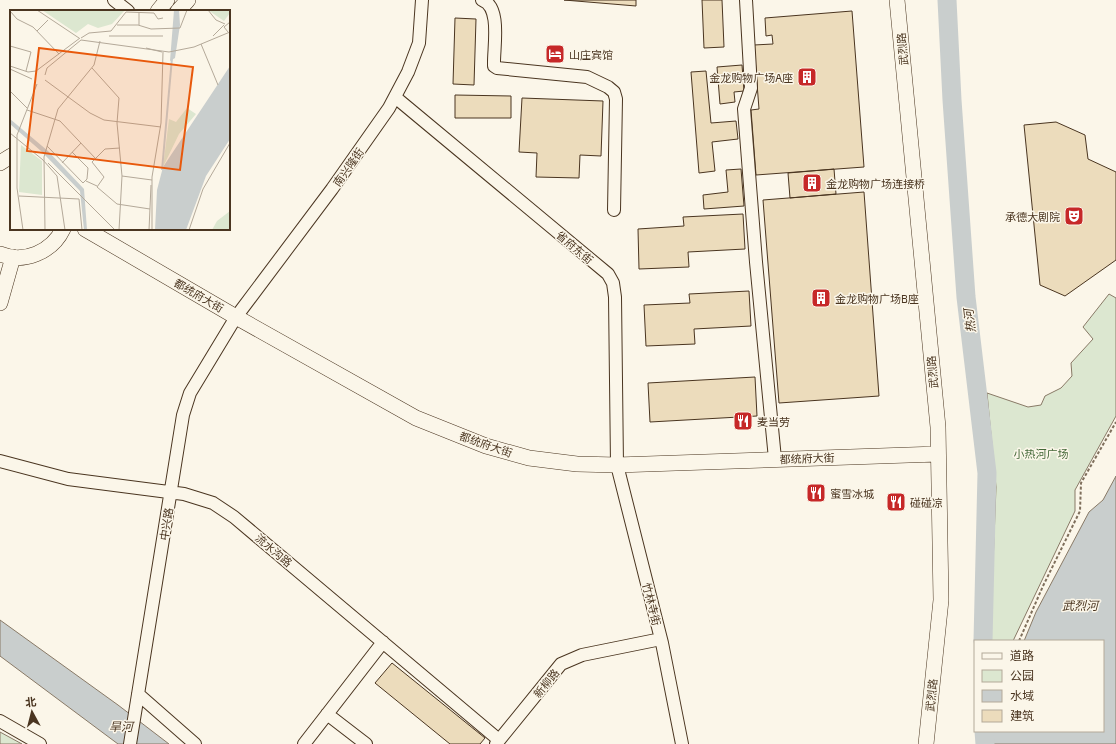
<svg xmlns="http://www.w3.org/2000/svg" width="1116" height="744" font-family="'Exo 2','Noto Sans SC',sans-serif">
	<rect width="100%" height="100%" fill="#fbf6e9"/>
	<path fill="#dce7d0" stroke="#887966" d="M1109,294L1116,298V416L1075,490V511L1013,641H990L996,487L987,393L1028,407L1041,405L1045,396L1061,388L1072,376L1071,363L1093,339L1083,327Z
		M0,732L22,744H0Z"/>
	<path fill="#c9cecd" stroke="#887966" d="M1116,476V744H985L989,731H1103V641H1024L1036,612L1089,512L1103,500Z
		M0,620L118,705L169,744H118L0,656Z"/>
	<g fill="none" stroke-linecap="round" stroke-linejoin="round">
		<path stroke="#c9cecd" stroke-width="19" d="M947,0L952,100L966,297L987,473L983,641
			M984,731L985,744"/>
	</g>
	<path fill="#ecdcbc" stroke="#4a3520" d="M564,0H636V6Z
		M702,0H722L724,47L704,48Z
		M852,11L864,167L756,175L751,110L759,109L754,45L773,44L772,35L766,36L765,18Z
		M455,18L476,19L474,85L453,84Z
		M742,65L744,91L734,92L735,102L720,104L717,67Z
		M706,71L711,123L736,121L738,139L712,142L715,171L699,173L691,72Z
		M455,95L511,96V118H455Z
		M522,98L603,101L601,156L580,155L579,178L536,177L537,153L519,152Z
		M1056,122L1085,135L1088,159L1116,172V260L1065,296L1040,285L1024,125Z
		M741,169L744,206L704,209L703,195L728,192L726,170Z
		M834,169L836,194L790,198L788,173Z
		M864,192L879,396L779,403L763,200Z
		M743,214L745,249L688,252L689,267L639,269L638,229L684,226L683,217Z
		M749,291L751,326L694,329L695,344L646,346L644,305L690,303L689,294Z
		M755,377L757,416L650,422L648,383Z
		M392,663L485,738L480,744H450L375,683Z"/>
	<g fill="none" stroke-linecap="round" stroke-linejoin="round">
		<g stroke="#4a3520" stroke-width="14">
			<path id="minor" d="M114,0L128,11
				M482,0C501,6 494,45 494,62V66L497,68L587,77L608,87L614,92L616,99L614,210
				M746,0L751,88L744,109L756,262L775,459
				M395,97L608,274L613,283L615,297L617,465L662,643L682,744
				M0,461L68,479L184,494L213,503L234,517L499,740
				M138,694L195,744
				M327,714L366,744
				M0,721L40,744
				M130,744L183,415L190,393L236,317L332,189L389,108L408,72L419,43L422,0
				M304,744L383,642
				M496,744L561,664L582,655L661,639"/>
		</g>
		<g stroke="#4a3520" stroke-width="16">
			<path id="major" d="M897,0L938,427L941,600L926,744
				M158,11L167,0
				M178,11L188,0
				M0,163L11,156
				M85,229L236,317L416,418L486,446L529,458L577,464L617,465L938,454
				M0,254C24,264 52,252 63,229
				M0,303L13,257"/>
		</g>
		<path stroke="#7f6f5c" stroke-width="2" stroke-dasharray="3 2" stroke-linecap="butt" d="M1019,641L1043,586L1080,511L1081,483L1116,422"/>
		<use href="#minor" stroke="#fbf6e9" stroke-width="12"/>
		<use href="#major" stroke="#fbf6e9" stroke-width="15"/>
	</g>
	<defs>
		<g id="hotel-square" transform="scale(1)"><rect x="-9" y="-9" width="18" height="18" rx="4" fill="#c62828" stroke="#fbf6e9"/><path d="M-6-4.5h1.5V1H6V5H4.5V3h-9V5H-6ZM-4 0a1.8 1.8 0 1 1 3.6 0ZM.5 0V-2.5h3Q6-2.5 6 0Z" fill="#fff"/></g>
		<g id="building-square" transform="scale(1)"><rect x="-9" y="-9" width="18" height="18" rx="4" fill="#c62828" stroke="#fbf6e9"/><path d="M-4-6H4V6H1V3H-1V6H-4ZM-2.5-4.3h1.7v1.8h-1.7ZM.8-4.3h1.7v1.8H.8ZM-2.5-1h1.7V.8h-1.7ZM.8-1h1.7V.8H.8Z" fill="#fff"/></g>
		<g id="theatre-square" transform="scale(1)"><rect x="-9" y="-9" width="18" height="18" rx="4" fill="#c62828" stroke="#fbf6e9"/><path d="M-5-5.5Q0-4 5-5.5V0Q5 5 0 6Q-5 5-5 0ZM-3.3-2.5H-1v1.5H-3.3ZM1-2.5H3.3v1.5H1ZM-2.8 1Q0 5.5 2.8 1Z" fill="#fff"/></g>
		<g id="restaurant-square" transform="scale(1)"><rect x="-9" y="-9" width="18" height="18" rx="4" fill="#c62828" stroke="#fbf6e9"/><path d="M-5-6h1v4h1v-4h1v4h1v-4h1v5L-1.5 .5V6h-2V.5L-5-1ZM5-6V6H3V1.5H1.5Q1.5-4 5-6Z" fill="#fff"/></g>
	</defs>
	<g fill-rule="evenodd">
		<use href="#hotel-square" x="555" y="54"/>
		<use href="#building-square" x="807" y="77"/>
		<use href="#building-square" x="812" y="183"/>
		<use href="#theatre-square" x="1074" y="216"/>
		<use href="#building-square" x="821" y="298"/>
		<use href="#restaurant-square" x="743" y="421"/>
		<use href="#restaurant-square" x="816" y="493"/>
		<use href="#restaurant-square" x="896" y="502"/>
	</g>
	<g text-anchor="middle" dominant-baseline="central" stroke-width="3" stroke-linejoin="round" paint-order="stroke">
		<g font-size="11" fill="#4a3520" stroke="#fbf6e9">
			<text transform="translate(902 49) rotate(-95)">武烈路</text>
			<text transform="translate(348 167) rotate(-55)">南兴隆街</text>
			<text transform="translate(575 247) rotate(40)">省府东街</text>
			<text transform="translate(199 295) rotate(30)">都统府大街</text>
			<text transform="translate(932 372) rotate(-95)">武烈路</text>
			<text transform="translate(486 444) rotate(19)">都统府大街</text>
			<text transform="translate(807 458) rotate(-2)">都统府大街</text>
			<text transform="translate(166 524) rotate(-81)">中兴路</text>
			<text transform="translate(274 550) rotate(40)">流水沟路</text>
			<text transform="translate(652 604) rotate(76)">竹林寺街</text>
			<text transform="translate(546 683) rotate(-51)">新柳路</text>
			<text transform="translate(931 695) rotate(-84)">武烈路</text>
		</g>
		<g font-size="11" fill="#4a3520" stroke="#fbf6e9" text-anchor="start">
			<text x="569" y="54">山庄宾馆</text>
			<text x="793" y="77" text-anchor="end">金龙购物广场A座</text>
			<text x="826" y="183">金龙购物广场连接桥</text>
			<text x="1060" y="216" text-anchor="end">承德大剧院</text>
			<text x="835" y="298">金龙购物广场B座</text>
			<text x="757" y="421">麦当劳</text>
			<text x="830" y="493">蜜雪冰城</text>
			<text x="910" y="502">碰碰凉</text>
		</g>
		<g font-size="11" fill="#436837" stroke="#fbf6e9">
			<text x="1041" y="453">小热河广场</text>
		</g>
		<g font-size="12" font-style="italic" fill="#4a3520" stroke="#fbf6e9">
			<text transform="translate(969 321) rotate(-97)">热河</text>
			<text x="1080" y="605">武烈河</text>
			<text x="121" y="726">旱河</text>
		</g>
	</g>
	<g transform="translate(10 10)">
		<rect width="220" height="220" fill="#fbf6e9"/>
		<path d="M32,0H115L102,14L88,18L78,14L66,23ZM198,0H220V3L214,11ZM177,98L186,104L169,124L153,157L159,109L166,112ZM11,135L32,151V185L9,182ZM220,201V220H202L207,211Z" fill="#dce7d0"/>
		<path d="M164,0H169L170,15L165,48L160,51ZM220,56V129L196,166L176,220H145L147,180L153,157ZM0,109L38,141L74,179L77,220H74L70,181L31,141L0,114Z" fill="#c9cecd"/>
		<path fill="none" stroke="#c9cecd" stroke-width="2" d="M152,160L162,48"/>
		<path fill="none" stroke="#b4a999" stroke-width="1" d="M27,0L69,28M198,0L206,10L215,14M0,1L7,9L23,17L49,44M107,15H128L141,19L170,18L177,0M129,15V2M27,21L38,10M218,22L214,17L220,12M99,26H153M203,26L214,15M71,28L79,23L101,21L116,2L144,3L148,9L153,8M191,34L208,75M0,36L21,42L16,61M136,38L152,42M0,56L18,62L26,61L70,28M82,58L109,88L107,113L112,166L109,220M0,59L22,69M35,65L37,58L71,30L159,42L184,37L220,22M35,70L80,103L94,110L151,117M0,81L17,98M17,100L50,111L86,149M0,123L33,150L47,166L55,220M37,136L73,173L77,169L78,158L62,142M110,138L95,139L82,152L94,167L87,177L107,194L140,199M38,153L105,220M52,153L71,133M112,166L142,170M76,171L87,176M9,186L69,189L72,220M13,220L7,178V125L27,74M35,220L34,147L48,99L84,55L90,31M139,220L141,175M142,220V167L151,113L153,42M179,220L193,179L220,133"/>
		<path fill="#e8590c" fill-opacity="0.15" stroke="#e8590c" stroke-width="2" d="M29,38L183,57L170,160L17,141Z"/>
		<rect width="220" height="220" fill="none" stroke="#4a3520" stroke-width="2"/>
	</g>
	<rect x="974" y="640" width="130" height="92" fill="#fbf6e9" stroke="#b4a999"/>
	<rect x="982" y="653" width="20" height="6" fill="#fbf6e9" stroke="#b4a999"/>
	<text x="1010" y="660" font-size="12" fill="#4a3520">道路</text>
	<rect x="982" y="670" width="20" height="12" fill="#dce7d0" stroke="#b4a999"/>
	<text x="1010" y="680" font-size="12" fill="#4a3520">公园</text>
	<rect x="982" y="690" width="20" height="12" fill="#c9cecd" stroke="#b4a999"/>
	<text x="1010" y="700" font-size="12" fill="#4a3520">水域</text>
	<rect x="982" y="710" width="20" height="12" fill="#ecdcbc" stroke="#b4a999"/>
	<text x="1010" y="720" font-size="12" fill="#4a3520">建筑</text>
	<g transform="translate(32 712) rotate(353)" stroke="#fbf6e9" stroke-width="3" paint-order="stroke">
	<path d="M0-3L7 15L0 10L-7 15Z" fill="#4a3520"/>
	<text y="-6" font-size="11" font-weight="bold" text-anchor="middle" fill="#4a3520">北</text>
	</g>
</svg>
